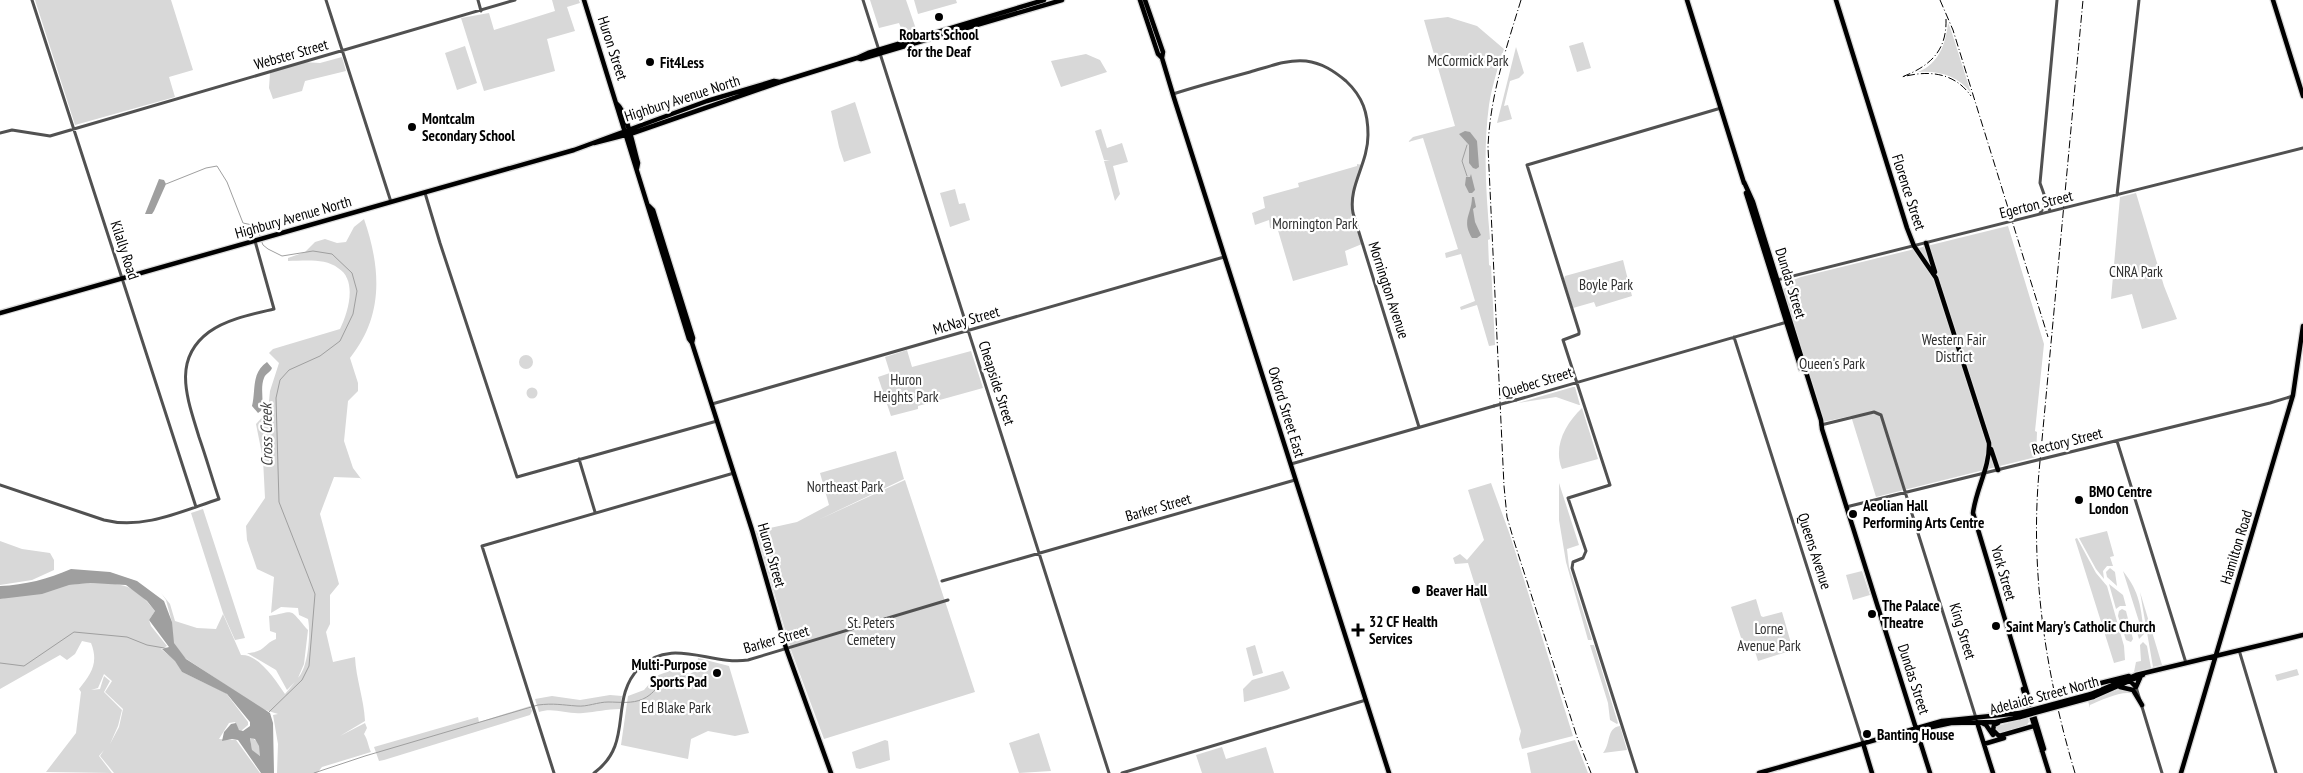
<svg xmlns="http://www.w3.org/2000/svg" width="2303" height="773" font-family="'PT Sans Narrow',sans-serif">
	<rect width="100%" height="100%" fill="#fff"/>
	<path fill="#d8d8d8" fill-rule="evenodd" d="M35,0H171L193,70L169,77L175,97L75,125Z
		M552,0H579L580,3L567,7L575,31L547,39L555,71L484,91L461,18L489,13L494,30L555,11Z
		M870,0H906L917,32L905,38L899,23L879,28Z
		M914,0H956L957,3L918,14Z
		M1448,17L1477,26L1504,49C1498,67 1492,86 1489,105C1483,149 1486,194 1490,239L1488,240L1489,265L1491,266L1495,345L1489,346L1477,305L1461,310L1460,307L1475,301L1461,254L1446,258L1445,253L1458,249L1423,138L1408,142L1413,137L1455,126L1424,20Z
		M1948,23L1951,30L1971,93C1959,76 1938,70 1918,72C1939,64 1946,43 1948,23Z
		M1583,42L1591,68L1577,72L1569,46Z
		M465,46L477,83L457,90L445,53Z
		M1516,47L1524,73L1519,78L1510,81L1504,106L1508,105L1512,119L1497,123Z
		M1086,54L1100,60L1107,72L1061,87L1051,61Z
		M342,57L346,71L305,81L302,91L273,99L269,88L270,73L303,62L320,63Z
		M855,102L871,153L844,162L839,147L831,111Z
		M1101,129L1107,148L1122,143L1128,162L1113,166L1120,194L1115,201L1104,161H1110L1104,160L1095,131Z
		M1357,164L1362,165C1348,201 1349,207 1362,244L1345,251L1348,265L1293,281L1277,227L1270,228L1269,220L1255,225L1252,213L1265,208L1263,197L1299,187L1298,183L1357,166Z
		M955,189L959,204L965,203L970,220L950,227L940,193Z
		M2136,193L2164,286L2177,319L2142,329L2132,294L2111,299L2120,197Z
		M364,219C381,268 384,316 350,358L358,383V391L348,401L344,441L353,468L362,480L360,478L334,477L320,514L339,584L330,595V624L326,632L333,662L355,657C356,679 364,699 365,721L340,736L365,723L367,728L364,734C368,740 368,746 371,752L322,767L317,773H277L278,744L273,715L278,714L262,709L185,658L172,642V622L166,600L161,593L170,604L175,621L197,628L216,629L223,614L241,655C259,654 276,681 285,694L295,682L287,690L276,670L247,653C266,652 263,644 276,639V633L270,631L269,616C296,611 288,607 308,630L304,664L298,678C308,668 311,634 308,619L299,615L298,608L281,607L271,613L274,577L257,569L247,540L246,526L265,498L263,459L256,424L268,411L270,391L279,363L269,353L273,349L340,329C348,313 358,280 338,268C325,258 304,261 288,261V258L305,252L315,242L325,239L337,243L346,242L354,227Z
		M2008,226L2044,344L2035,431L2037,432L2036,457L1876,497L1851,416L1823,422L1782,290L1787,287L1788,282L1801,277Z
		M1623,260L1632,296L1596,307L1594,302L1573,308L1564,279L1565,276Z
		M907,350L912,367L971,351L983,388L918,406V409L891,416L878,377L890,373L885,357Z
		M519 362a7 7 0 1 1 14 0a7 7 0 1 1-14 0Z
		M1573,387H1575L1580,405H1579L1556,397L1518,403Z
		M526.5 393a5.5 5.5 0 1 1 11 0a5.5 5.5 0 1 1-11 0Z
		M1582,408L1598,459L1562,469C1553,447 1565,424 1582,408Z
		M896,451L904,479L818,520L905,480L975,692L824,739L791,650L756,531L797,522L829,505L820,473Z
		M1491,483L1510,535L1573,736L1522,749L1519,739L1521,731L1468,563L1455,564L1453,558L1460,554L1467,560L1484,540L1468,490Z
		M1559,483L1579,545L1567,549L1569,567L1592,640H1588L1566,562L1559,520Z
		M203,509L245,638L235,640L223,613L191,513Z
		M2107,531L2114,556L2110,557L2113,566H2107L2103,571L2104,579L2096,569L2079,538Z
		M2077,538L2096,573L2107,586L2124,646L2125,660L2114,663L2075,539Z
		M0,541L22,549L50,553L54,560V570L32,580L0,585Z
		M2110,568L2115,572L2117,586L2107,577L2106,572Z
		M1862,571L1870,595L1853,600L1846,575Z
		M2123,571C2140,592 2141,608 2144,634L2139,639L2137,632L2142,631Z
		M89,583C124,584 132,582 155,611L149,620L151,626L167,646L161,649L176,661L182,672L226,693L248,722V725L241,731L238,729L235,722L229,723L219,739L236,740L260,773H114L100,756L104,750L99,756L112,773L46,772L76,733L81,692L79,689C91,674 99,663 91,643L82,641L75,654L67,660L60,655L0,689V599L67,585ZM104,674L112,681L105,692L123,709L119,727L110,744L118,726L122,710L104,692L110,681L104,676L100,689L91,690L98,688Z
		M2109,584L2123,595L2126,606H2120L2116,609Z
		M2140,592L2162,665L2153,667Z
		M1756,599L1761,616L1763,617L1782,612L1793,650L1758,661L1754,648L1745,650L1731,607Z
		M2122,609L2126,611L2133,639L2131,642L2126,640L2118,616L2119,611Z
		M2143,642L2147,646L2151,668L2134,672L2136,662L2141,661L2140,645Z
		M1255,645L1263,673L1253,676L1246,648Z
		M1590,645H1594L1618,723L1617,724L1610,720L1608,703Z
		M698,658L729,666L749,733L735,736L708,731L691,739L688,759L621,745L628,696L644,690L656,676L672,670L690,674L696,670Z
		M2297,669L2299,675L2277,681L2275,675Z
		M1283,671L1290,688L1287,690L1244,702L1243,689L1252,680Z
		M2123,688L2131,691L2134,694C2122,690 2102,700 2090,705V708L2088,701Z
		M610,695L622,696L620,709C607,709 596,712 583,713C568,715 554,707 539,712L535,699L552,696L580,700Z
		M2022,705H2025L2027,709L1981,714Z
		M530,706L532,711L530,715L384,760L379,761L374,747L478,717L479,722Z
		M2028,718L2029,722L2025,727L2001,734L1995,729L1997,726Z
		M1620,726L1627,750L1603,753C1611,744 1606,728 1620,726Z
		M1039,733L1051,771L1019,773L1009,743Z
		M250,737C258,740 261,747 260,756L252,751Z
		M885,740L888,741L890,760L860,769L856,768L852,752Z
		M1575,740L1588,773H1531L1527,753Z
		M1222,747L1226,759L1266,747L1274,773H1202L1196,755Z"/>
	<path fill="#9f9f9f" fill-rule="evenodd" d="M1465,131L1470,132L1477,141L1479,167L1476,169L1473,168L1469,163V145L1459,134Z
		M1471,174L1475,190L1472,193H1469L1465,185L1466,177H1470Z
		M159,179L164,180L166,184L154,211L152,214H145Z
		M1472,197H1474L1476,207L1473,209L1475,222L1481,235L1477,238H1472C1461,220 1472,214 1472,197Z
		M267,362L272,368C270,373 266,373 264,378C260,388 264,400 262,410L258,413L252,406C256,390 251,373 267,362Z
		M71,569L110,572L137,581L164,601L172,622L174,643L186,659L270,713L273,723L274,773H261L238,740L232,739L222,741L224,732L231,724L236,723L239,730L243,731L250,726V722L227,694L182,672L175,661L162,649L169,647L149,620L155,611L147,601L126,585L90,583L69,585L42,594L0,599V586C25,585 48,579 71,569ZM250,738L255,739L259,746L260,756L252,750Z"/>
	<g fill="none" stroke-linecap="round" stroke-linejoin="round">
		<path stroke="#9f9f9f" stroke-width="1" d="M1467,145L1462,161L1467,176
			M166,184L206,168L217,166L227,182L243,223L257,226L260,236
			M261,240L263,245L268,249L282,256L313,251L332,254L352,273L357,291L353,314L340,341L320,356L289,370L280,380L276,398L279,502L315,594L309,666L302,680L269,712
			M0,663L24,666L74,632L127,637L147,645L170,649
			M314,773L365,756L538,705C554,703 562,705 577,706C587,707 598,702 608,702C620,702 632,704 643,699C662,690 655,676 686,677"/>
		<g stroke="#dbdbdb" stroke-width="7">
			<path id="major" d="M584,0L689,339L692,343L752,530L786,648L831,773
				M1140,0L1158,54L1162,58
				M1145,0L1163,52L1162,58L1174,98L1389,773
				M1687,0L1744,183
				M1836,0L1907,228L1914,246L1936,278L1989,443C1990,467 1976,489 1973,513L2044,749L2042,751
				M2273,0L2303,96
				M857,58L861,59L1062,0
				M617,104C627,112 634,150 638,163L637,168
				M594,143L633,133L780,82L857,58L868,53L1044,0
				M1744,182L1753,202L1821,420L1822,429L1930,773
				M1746,193L1801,369
				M649,206L653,210L693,338L692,343
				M1926,243L1935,272
				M0,313L574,150L707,101L774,81L780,82
				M1991,449L1998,470
				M2129,680L2136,687L2140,678
				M2120,687L2133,690L2142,705
				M2081,688L2129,676
				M2023,689L2049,773
				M2091,694L2136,675L2303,635
				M2093,697L2143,675
				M1977,722L1993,773
				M1982,723L1986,725L1993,735
				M1998,723L1994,725L1993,730L1999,736L2034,726
				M1918,730L1951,723L1996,722L2020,717
				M1863,743L1872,773
				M1984,744L2004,738
				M1759,773L1942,721L2020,713
				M2181,773L2293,395L2303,326"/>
		</g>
		<path stroke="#515151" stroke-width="3" d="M32,0L196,507
			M326,0L391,202
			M478,0L481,11
			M863,0L1109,773
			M1173,94C1198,86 1224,79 1250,72C1268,67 1287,59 1306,61C1322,63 1334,71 1346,81C1363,97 1368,113 1368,135C1368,164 1348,186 1353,213L1419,427
			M0,133L12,130L50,136L515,0
			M425,193L440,243L517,477L717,421
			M2117,195L2139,0
			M2050,211L2040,183L2057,0
			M2040,213L2044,207L2045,198
			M1777,280L2303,148
			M1734,337L1863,743
			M1516,400L1787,322
			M712,404L1224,257
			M1821,425L1874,412L1881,415L1976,718
			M2117,441L2186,663
			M579,459L595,512
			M1291,464L1494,406
			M0,485L104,520C143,530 182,511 219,499C212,478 206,457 199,437C188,400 171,360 209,332C227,319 253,314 274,309L255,241
			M1846,507L2270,403L2293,396
			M942,581L1295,480
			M2239,650L2276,773
			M2136,687L2162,773
			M554,773L482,546L734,473
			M594,773C635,743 608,700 639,668C672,636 710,666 748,660L948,600
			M1122,773L1366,700
			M1637,773L1572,568L1573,562L1583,558L1586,551L1568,498L1610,485L1563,340L1579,334V331L1527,165L1721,108"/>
		<use href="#major" stroke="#000" stroke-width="4.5"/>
		<path stroke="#000" stroke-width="1" stroke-dasharray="8 2.5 1 2.5" stroke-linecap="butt" d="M1521,0C1506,49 1490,96 1488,147L1504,486L1507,517L1514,541L1577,737L1591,773
			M1940,0L1953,30L2048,337
			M1946,19C1947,51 1930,66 1902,77C1928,70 1954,72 1971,96
			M2075,773C2046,676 2030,573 2039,472L2083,0"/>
		<g stroke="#dbdbdb" stroke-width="7" stroke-linecap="butt">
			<path id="major-bridge" d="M2020,713L2091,694
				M2020,717L2093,697"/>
		</g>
		<path stroke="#515151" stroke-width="3" d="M1494,406L1516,400"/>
		<use href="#major-bridge" stroke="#000" stroke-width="4.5"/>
	</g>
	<g fill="#000" stroke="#fff" stroke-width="2">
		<circle cx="939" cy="17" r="5"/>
		<circle cx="650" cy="62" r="5"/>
		<circle cx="412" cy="127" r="5"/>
		<circle cx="2079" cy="500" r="5"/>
		<circle cx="1853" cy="514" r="5"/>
		<circle cx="1416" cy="590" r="5"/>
		<circle cx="1872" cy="614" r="5"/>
		<circle cx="1996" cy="626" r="5"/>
		<path d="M1355.5 622.5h5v5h5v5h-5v5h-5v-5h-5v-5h5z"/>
		<circle cx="717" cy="673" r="5"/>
		<circle cx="1867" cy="734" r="5"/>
	</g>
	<g text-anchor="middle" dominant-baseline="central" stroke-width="4.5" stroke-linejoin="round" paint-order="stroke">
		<g font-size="15" font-weight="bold" fill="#000" stroke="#fff" text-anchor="start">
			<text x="939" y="34" text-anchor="middle">Robarts School<tspan x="939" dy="17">for the Deaf</tspan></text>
			<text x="660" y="62">Fit4Less</text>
			<text x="422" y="118">Montcalm<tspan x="422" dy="17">Secondary School</tspan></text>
			<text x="2089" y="491">BMO Centre<tspan x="2089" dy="17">London</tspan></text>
			<text x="1863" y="505">Aeolian Hall<tspan x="1863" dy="17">Performing Arts Centre</tspan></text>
			<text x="1426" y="590">Beaver Hall</text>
			<text x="1882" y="605">The Palace<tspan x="1882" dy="17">Theatre</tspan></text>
			<text x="1369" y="621">32 CF Health<tspan x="1369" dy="17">Services</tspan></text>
			<text x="2006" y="626">Saint Mary's Catholic Church</text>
			<text x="707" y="664" text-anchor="end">Multi-Purpose<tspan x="707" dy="17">Sports Pad</tspan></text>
			<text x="1877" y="734">Banting House</text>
		</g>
		<g font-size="15" fill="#000" stroke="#fff">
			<text transform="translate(613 48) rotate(72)">Huron Street</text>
			<text transform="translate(291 54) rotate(-16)">Webster Street</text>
			<text transform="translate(682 98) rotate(-18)">Highbury Avenue North</text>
			<text transform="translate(1909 192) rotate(72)">Florence Street</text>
			<text transform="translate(2036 204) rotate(-14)">Egerton Street</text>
			<text transform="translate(293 217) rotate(-16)">Highbury Avenue North</text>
			<text transform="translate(125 250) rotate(72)">Kilally Road</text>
			<text transform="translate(1791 283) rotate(73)">Dundas Street</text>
			<text transform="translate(1389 290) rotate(72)">Mornington Avenue</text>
			<text transform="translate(966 320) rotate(-16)">McNay Street</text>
			<text transform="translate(1537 382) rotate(-17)">Quebec Street</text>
			<text transform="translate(997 383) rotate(72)">Cheapside Street</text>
			<text transform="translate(1287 412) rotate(73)">Oxford Street East</text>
			<text transform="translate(2067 441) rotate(-14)">Rectory Street</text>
			<text transform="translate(1158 507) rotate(-16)">Barker Street</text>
			<text transform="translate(2236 547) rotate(-73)">Hamilton Road</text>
			<text transform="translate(1815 551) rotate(72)">Queens Avenue</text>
			<text transform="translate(772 555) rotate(74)">Huron Street</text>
			<text transform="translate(2004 573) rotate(74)">York Street</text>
			<text transform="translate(1963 631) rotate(73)">King Street</text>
			<text transform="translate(776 639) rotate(-16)">Barker Street</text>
			<text transform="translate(1914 679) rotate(72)">Dundas Street</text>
			<text transform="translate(2044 695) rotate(-15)">Adelaide Street North</text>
		</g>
		<g font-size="15" fill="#2f2f2f" stroke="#fff">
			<text x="1468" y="60">McCormick Park</text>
			<text x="1315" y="223">Mornington Park</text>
			<text x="2136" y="271">CNRA Park</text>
			<text x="1606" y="284">Boyle Park</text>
			<text x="1954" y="339">Western Fair<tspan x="1954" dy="17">District</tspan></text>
			<text x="1832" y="363">Queen's Park</text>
			<text x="906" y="379">Huron<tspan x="906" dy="17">Heights Park</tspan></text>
			<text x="845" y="486">Northeast Park</text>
			<text x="871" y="622">St. Peters<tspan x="871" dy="17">Cemetery</tspan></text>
			<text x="1769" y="628">Lorne<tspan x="1769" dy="17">Avenue Park</tspan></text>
			<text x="676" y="707">Ed Blake Park</text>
		</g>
		<g font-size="16" font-style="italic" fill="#404040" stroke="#fff">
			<text transform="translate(266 435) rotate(-91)">Cross Creek</text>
		</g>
	</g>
</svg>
